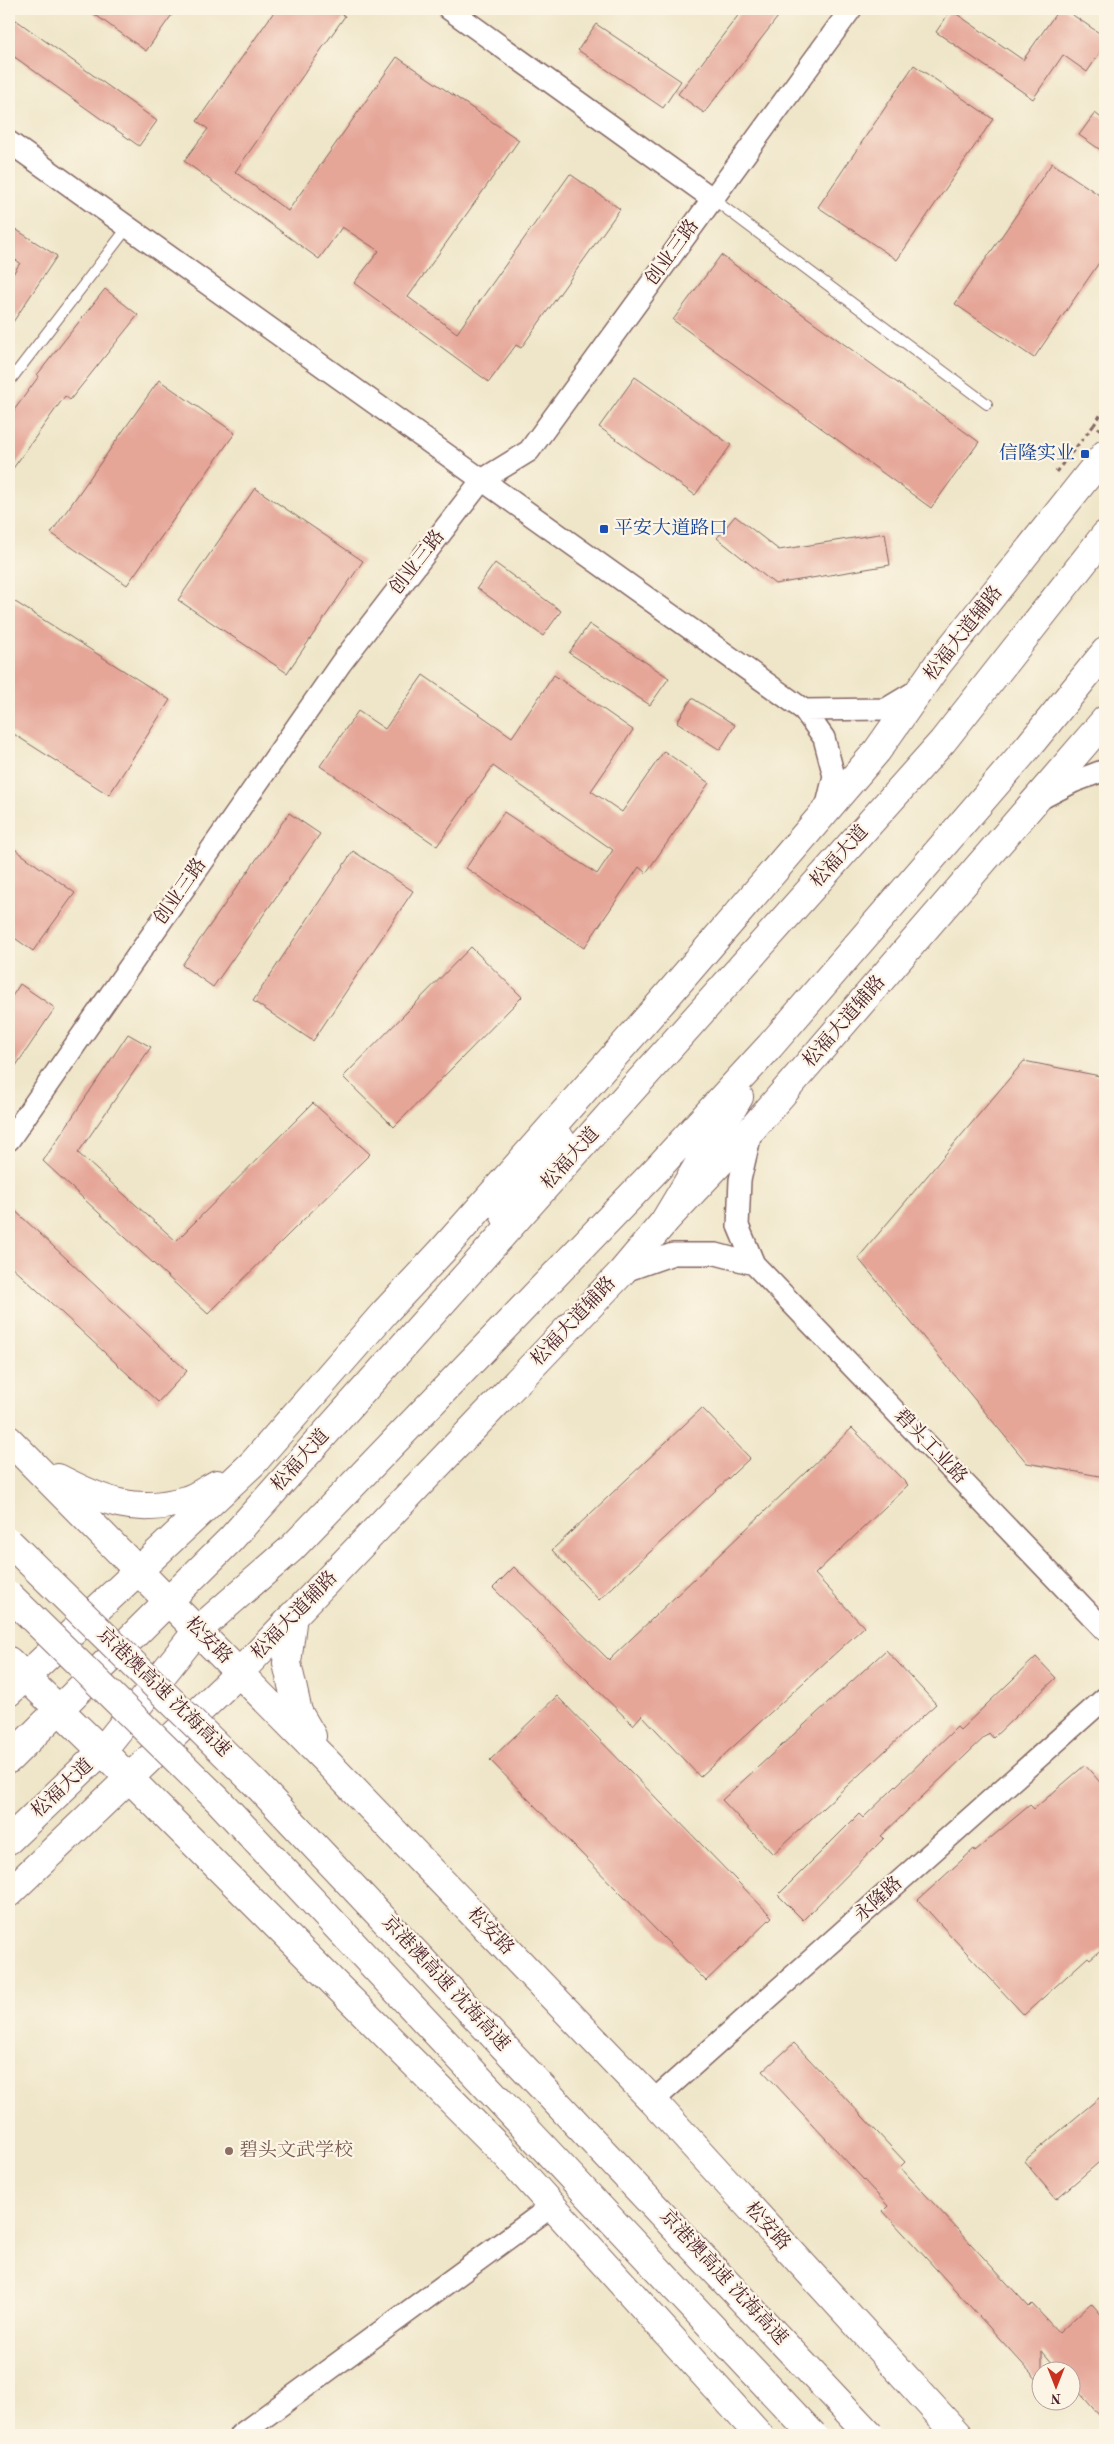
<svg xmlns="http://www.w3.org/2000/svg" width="1114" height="2444" font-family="'Old Standard TT','Noto Serif SC',serif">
	<rect width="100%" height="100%" fill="#fcf5e5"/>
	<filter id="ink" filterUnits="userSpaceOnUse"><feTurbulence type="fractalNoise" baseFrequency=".02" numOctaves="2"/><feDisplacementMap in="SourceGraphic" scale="10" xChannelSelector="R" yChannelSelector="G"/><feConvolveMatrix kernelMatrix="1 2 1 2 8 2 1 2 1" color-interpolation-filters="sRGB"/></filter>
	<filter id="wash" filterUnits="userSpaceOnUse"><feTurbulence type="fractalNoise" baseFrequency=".0096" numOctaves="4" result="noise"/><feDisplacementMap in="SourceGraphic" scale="20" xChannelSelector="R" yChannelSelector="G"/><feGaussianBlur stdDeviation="1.12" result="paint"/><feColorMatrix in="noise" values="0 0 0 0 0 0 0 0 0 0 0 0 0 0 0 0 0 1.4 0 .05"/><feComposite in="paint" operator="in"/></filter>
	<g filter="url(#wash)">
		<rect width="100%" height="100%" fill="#efe6c9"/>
		<g id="blocks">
			<path fill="#e5a698" d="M87,9H176L146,51Z
				M276,9H334L345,16L235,172L288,211L397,57L519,140L408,297L457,333L570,174L620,209L521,348L516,345L489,382L354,283L379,251L342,227L319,259L184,161L208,129L197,121Z
				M743,9H784L704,113L678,94Z
				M1059,9H1064L1105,37V45L1087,72L1063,55L1033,99L936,32L951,10L1023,60Z
				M9,15L157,121L139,146L9,53Z
				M596,24L681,81L663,108L578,50Z
				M914,65L993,119L897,260L818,207Z
				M1095,113L1105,121V153L1079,135Z
				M1052,163L1105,199V254L1034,358L955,304Z
				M9,225L57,256L9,328V280L20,263L9,255Z
				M721,255L979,442L931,508L673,320Z
				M105,289L138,315L70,400L65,396L9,474V417L39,376L37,375Z
				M635,377L731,445L695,495L599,427Z
				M159,380L235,433L127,585L51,533Z
				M255,488L363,561L287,673L178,600Z
				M735,516L779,550L885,533L890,565L775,584L717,538Z
				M495,563L561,611L543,636L477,588Z
				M9,598L170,700L109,795L9,731Z
				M589,624L669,678L650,705L569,653Z
				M423,675L512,737L554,675L633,730L591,791L622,812L664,751L709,783L646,873L639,867L584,948L466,868L504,812L597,874L613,850L493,766L437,846L320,766L358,711L385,729Z
				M692,698L735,725L720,750L677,722Z
				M289,813L320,834L213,987L182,965Z
				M9,845L75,893L33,951L9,934Z
				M353,851L413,891L313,1041L253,1001Z
				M471,947L522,997L394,1127L343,1077Z
				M20,984L55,1008L9,1076V1001Z
				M128,1034L151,1047L78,1153L176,1241L313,1103L370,1154L208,1314L43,1161Z
				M1024,1061L1105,1077V1477L1027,1463L858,1258Z
				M9,1205L187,1371L158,1402L9,1264Z
				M702,1408L750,1458L599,1600L552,1550Z
				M852,1428L908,1485L815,1574L864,1627L700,1777L642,1715L633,1725L493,1588L514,1567L609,1660Z
				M886,1650L936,1704L773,1854L722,1800Z
				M1036,1657L1056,1678L993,1738L989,1733L881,1836L884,1838L803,1920L778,1895L859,1814L863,1818L957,1727L960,1730Z
				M557,1696L772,1917L706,1981L490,1760Z
				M1085,1765L1105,1788V1946L1090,1959L1088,1957L1024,2015L918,1900L974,1849L975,1851L1030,1805L1034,1809Z
				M794,2043L905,2162L900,2167L1029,2307L1032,2304L1059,2333L1091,2303L1105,2319V2422L1072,2384V2372H1060L1042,2351V2385L883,2211L888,2206L763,2071Z
				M1105,2093V2157L1056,2199L1024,2161Z"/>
		</g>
	</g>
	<g filter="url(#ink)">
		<use href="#blocks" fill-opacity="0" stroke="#846562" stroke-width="1"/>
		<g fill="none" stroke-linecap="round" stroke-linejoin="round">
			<g stroke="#846562" stroke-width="12">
				<path id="service" d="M713,199L987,404
					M9,382L128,227"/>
			</g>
			<g stroke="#846562" stroke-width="24">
				<path id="minor" d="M449,9L713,199
					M9,142L804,710L824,738L834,776L826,809
					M804,710L886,709L916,691
					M1042,798L1073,782L1105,770
					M9,1140L341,663L482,480L529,451L851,9
					M754,1264L1105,1630
					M622,1272L673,1254H716L754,1264L738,1226L740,1180L752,1129
					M653,2101L1105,1698
					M240,2435L552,2206"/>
			</g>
			<g stroke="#846562" stroke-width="30">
				<path id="secondary" d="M505,1216L561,1140
					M9,1440L326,1761L653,2101L958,2435
					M58,1478C102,1501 136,1515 186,1500C197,1497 207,1489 217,1484
					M293,1615L287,1663L298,1712L312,1736
					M9,1661L102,1751L508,2157L759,2435
					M9,1692L253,1463L385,1312L442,1251L667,996L877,751L938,664L1105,454
					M9,1893L239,1673L622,1272L664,1222L752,1129L1105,720"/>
			</g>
			<g stroke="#846562" stroke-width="30">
				<path id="primary" d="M664,1222L739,1097
					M9,1759L231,1539L943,741L1105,535
					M9,1840L102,1751L197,1631L291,1549L657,1169L770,1046L1028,747L1105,652"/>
			</g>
			<path stroke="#846562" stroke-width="3" stroke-dasharray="4 4" stroke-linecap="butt" d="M1101,430L1094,425L1105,408
				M1056,472L1094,425"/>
			<use href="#service" stroke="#fff" stroke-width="10"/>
			<use href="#minor" stroke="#fff" stroke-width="21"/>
			<use href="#secondary" stroke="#fff" stroke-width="28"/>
			<use href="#primary" stroke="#fff" stroke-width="28"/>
			<g stroke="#846562" stroke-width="30" stroke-linecap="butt">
				<path id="motorway-bridge" d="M9,1542L259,1787L870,2435
					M9,1595L218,1800L813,2435"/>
			</g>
			<use href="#motorway-bridge" stroke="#fff" stroke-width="28"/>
		</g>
	</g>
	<g fill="#1a4fb4" stroke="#fcf5e5" stroke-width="2">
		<rect x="1080" y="449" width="10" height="10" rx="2.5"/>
		<rect x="599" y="524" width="10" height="10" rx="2.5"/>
	</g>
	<circle fill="#8d6e63" stroke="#fcf5e5" stroke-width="2" cx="229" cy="2151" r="5"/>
	<g text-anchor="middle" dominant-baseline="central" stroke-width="4.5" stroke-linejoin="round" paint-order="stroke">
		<g font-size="19" fill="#4a1f2b" stroke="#fcf5e5">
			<text transform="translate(673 253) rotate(-54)">创业三路</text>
			<text transform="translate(418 563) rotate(-52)">创业三路</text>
			<text transform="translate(964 634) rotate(-52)">松福大道辅路</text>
			<text transform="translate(840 857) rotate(-48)">松福大道</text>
			<text transform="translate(181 892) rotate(-55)">创业三路</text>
			<text transform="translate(845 1022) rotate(-49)">松福大道辅路</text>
			<text transform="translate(571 1159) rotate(-48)">松福大道</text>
			<text transform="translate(574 1322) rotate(-47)">松福大道辅路</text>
			<text transform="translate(930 1447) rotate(46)">碧头工业路</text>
			<text transform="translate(301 1461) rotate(-48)">松福大道</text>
			<text transform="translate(295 1616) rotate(-46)">松福大道辅路</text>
			<text transform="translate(208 1641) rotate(45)">松安路</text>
			<text transform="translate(163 1693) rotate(44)">京港澳高速 沈海高速</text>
			<text transform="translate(63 1789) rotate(-43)">松福大道</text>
			<text transform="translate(879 1900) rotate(-42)">永隆路</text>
			<text transform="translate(490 1932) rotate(46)">松安路</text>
			<text transform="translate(445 1984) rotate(47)">京港澳高速 沈海高速</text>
			<text transform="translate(767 2227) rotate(48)">松安路</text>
			<text transform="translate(723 2278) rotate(47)">京港澳高速 沈海高速</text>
		</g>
		<g font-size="19" fill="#164399" stroke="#fcf5e5" text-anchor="end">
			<text x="1075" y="454">信隆实业</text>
			<text x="614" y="529" text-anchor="start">平安大道路口</text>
		</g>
		<g font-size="19" fill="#785e54" stroke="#fcf5e5" text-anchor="start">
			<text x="239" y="2151">碧头文武学校</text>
		</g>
	</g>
	<rect width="1114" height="2444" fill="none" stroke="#fcf5e5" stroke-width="30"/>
	<g transform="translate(1056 2386) rotate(180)"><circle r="24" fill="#fcf5e5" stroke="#b59f9b"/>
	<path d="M0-4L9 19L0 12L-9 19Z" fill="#c8321e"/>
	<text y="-8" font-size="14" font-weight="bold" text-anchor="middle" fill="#4a1f2b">N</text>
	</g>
</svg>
